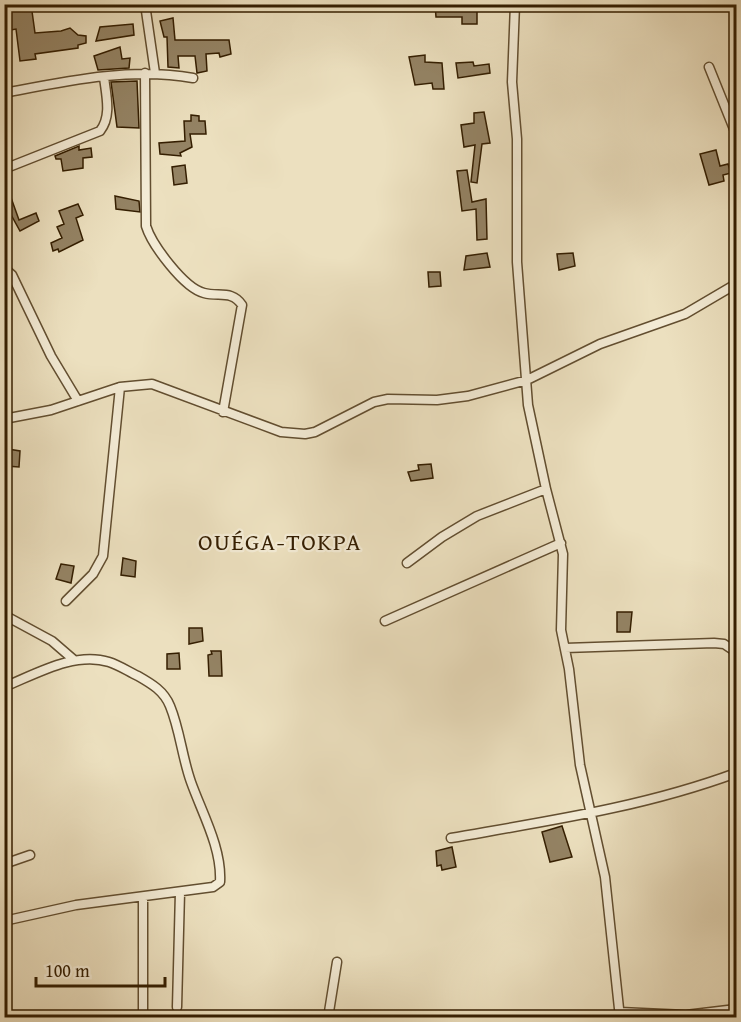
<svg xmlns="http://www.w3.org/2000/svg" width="741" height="1022" font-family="'Gentium Book Plus',serif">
	<rect width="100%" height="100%" fill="#ece0bf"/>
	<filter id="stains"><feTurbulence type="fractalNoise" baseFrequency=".00333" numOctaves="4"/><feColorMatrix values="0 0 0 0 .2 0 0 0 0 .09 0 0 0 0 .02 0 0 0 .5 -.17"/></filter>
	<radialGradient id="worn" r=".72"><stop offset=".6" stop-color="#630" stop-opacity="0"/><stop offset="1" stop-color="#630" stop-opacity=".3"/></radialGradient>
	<path fill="#948364" stroke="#341e01" stroke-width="1.5" d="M31,4L35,33L61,31L70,28L78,35L86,36V43L78,45V48L35,54L36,59L20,61L16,29L4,31V5Z
		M435,4L477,6V24H462V17H436Z
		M173,18L175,40H229L231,54L220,57L219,53L206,54L207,71L197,73L195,56H178L179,68L168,67L167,37H164L160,21Z
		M133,24L134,35L96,41L100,27Z
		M120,47L122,59L130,58L129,68L98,70L94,56Z
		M425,55V62L442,63L444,89H433L432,83L415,85L409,57Z
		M473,62L474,66L489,64L490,73L458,78L456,63Z
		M137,81L139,128L117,127L111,82Z
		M484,112L490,143L482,144L477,183L471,182L475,145L464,147L461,125L474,123V113Z
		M191,115L199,116V121H205L206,134H190L192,147L180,153L181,156L160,154L159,143L185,141L184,121H191Z
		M79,146V150L91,148L92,157L83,158V168L63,171L61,159H56L55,156Z
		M716,150L720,166L728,164L731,173L723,175L724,181L709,185L700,154Z
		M185,165L187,183L174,185L172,167Z
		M467,170L472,202L486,199L487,239L477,240L476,209L462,211L457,171Z
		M4,178L19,220L36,213L39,221L20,231L10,213L4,215V205L8,204Z
		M115,196L139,201L140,212L116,209Z
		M78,204L83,215L76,218L83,240L59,252L58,249L53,251L51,243L62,238L57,227L64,224L59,211Z
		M487,253L490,267L464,270L466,256Z
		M573,253L575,266L559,270L557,254Z
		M428,272H440L441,286L429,287Z
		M8,449L20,451L19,467L6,466Z
		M431,464L433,478L411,481L408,472L419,470L418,465Z
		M123,558L136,561L135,577L121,575Z
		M61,564L74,566L71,583L56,579Z
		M617,612H632L630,632H617Z
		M189,628H202L203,641L189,644Z
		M211,651H221L222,676H209L208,655L212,654Z
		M179,653L180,669H167V654Z
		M562,826L572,857L550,862L542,832Z
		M452,847L456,867L442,870L441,865L437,866L436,851Z"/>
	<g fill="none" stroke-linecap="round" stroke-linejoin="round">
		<g stroke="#624e30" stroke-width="11">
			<path id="minor" d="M145,4L155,73
				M515,4L512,82L517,139V262L528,405L546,489L563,554L561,630L569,669L580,765L605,877L620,1018
				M709,67L736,134
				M145,73L146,226C152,245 184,288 204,293C219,297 232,290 242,305L223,412
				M4,93C67,81 130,67 193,78
				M4,169L100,131C112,116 106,95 104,77
				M4,268L12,275L51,356L78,401
				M4,419L51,410L120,387L152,384L281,432L305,434L315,432L374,402L388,399L437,400L468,396L527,380L600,344L685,314L736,284
				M407,563L442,537L477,516L546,489
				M66,601L93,574L103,556L120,387
				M4,615L52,641L74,660
				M385,621L561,543
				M565,648L714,643L724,644L736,652
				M4,687C36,674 75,651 109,662C119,665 129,672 138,676C152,684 164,691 170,706C180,730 182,757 191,782C202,813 222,848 220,882L213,887L76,905L4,921
				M451,838C548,821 644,807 736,773
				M4,864L30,855
				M143,897V1018
				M177,1007L180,892
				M620,1012L686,1015L736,1009
				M328,1018L337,962"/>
		</g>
		<use href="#minor" stroke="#f3ebd5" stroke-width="8"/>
	</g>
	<g text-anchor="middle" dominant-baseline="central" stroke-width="4.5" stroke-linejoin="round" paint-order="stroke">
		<g font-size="24" letter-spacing="1.5" fill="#341e01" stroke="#f3ebd5">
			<text x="280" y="541">OUÉGA-TOKPA</text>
		</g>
	</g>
	<rect width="741" height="1022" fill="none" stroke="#ece0bf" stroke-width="24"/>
	<rect x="6" y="6" width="729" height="1010" fill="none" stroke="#341e01" stroke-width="3"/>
	<rect x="12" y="12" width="717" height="998" fill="none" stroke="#341e01" stroke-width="1.5"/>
	<path d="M36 977v9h129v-9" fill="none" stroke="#341e01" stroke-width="3"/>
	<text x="45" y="977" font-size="18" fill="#341e01" stroke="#f3ebd5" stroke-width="4.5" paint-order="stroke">100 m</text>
	<rect width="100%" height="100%" filter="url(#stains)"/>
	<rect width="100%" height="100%" fill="url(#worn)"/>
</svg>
